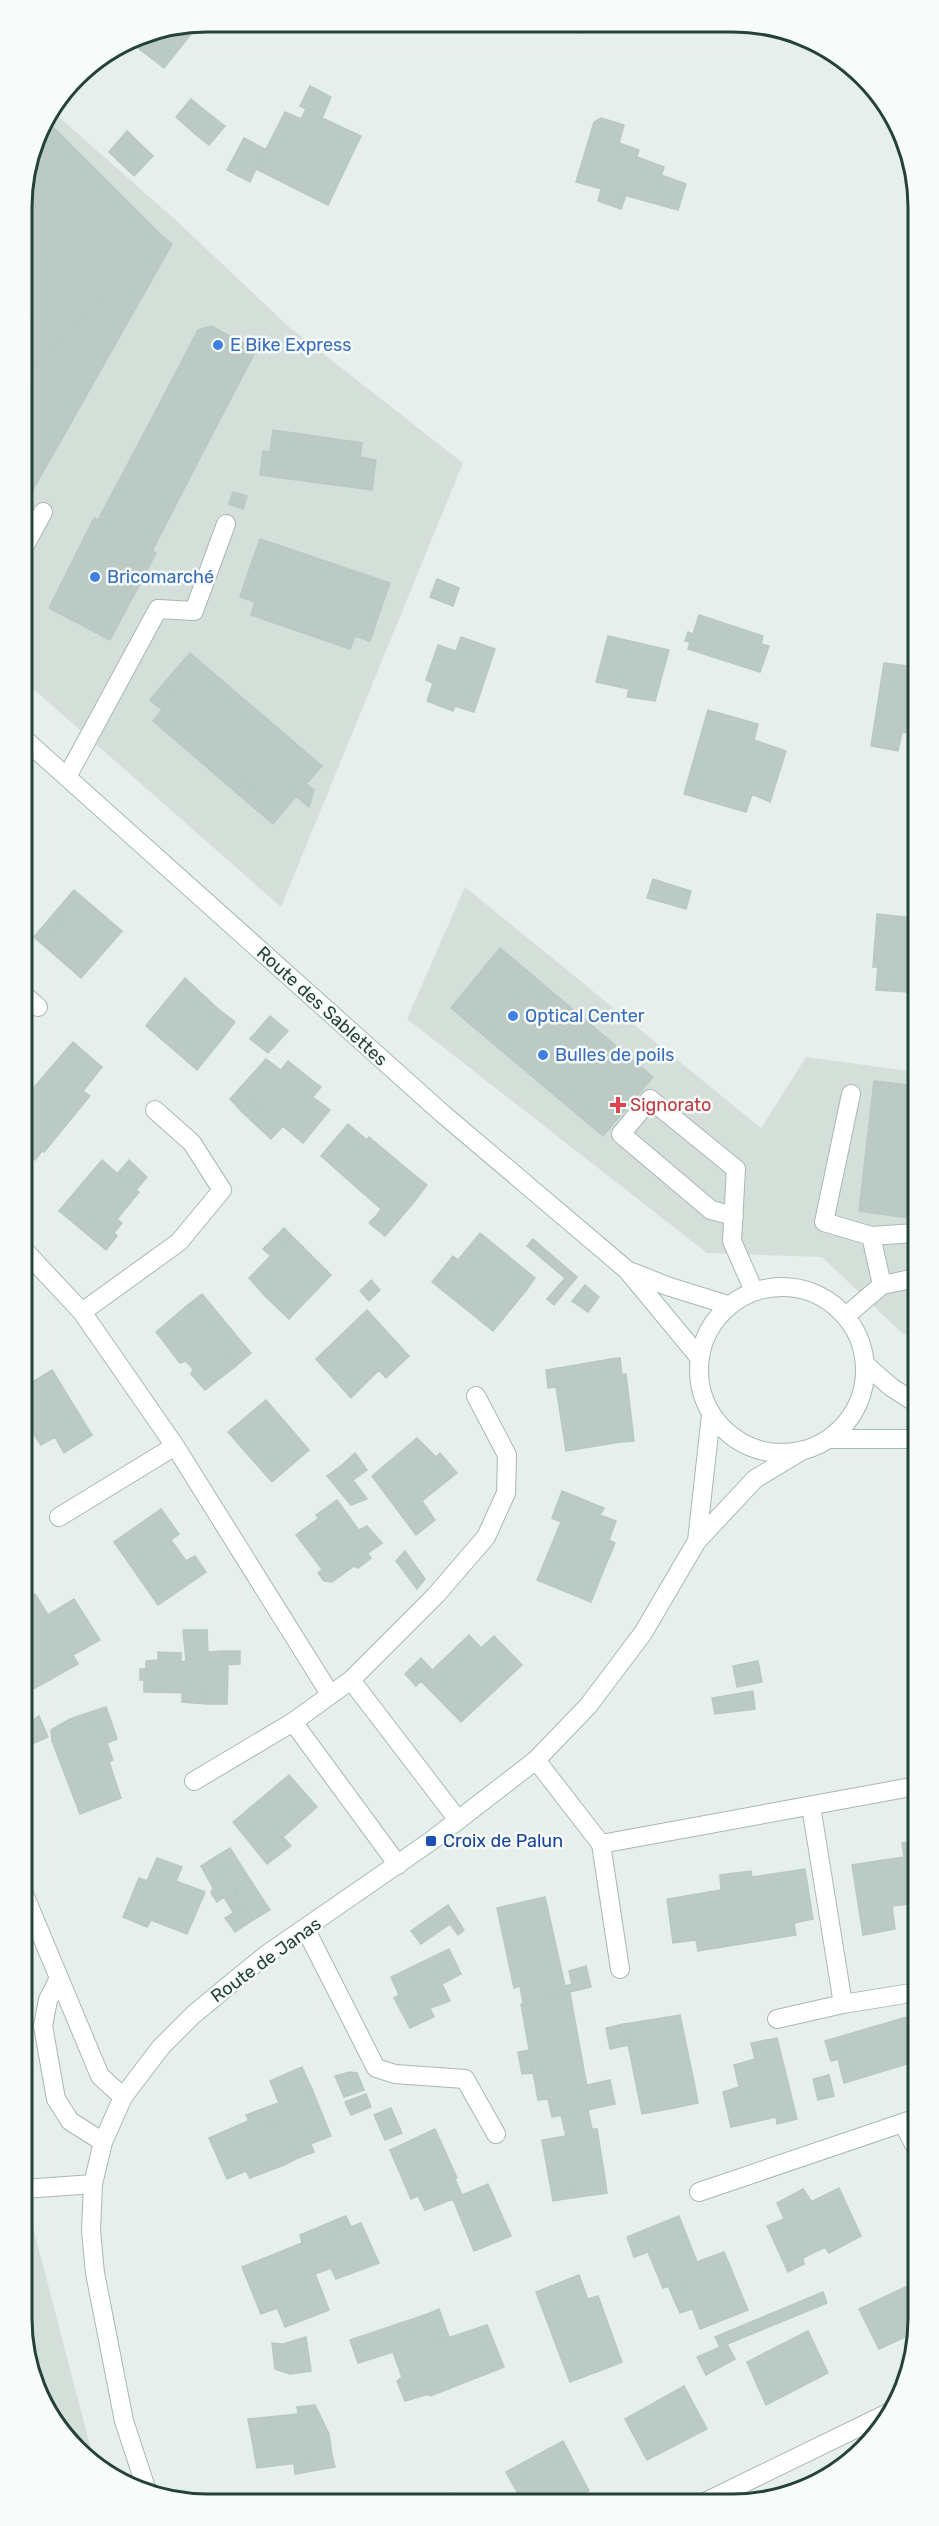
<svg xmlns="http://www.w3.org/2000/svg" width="939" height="2526" font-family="Rubik,sans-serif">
	<rect width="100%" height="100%" fill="#e6efeb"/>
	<path fill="#d4dfda" d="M51,110L180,224L289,327L463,463L281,907L22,679L21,194L40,125Z
		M465,887L761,1128L806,1057L916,1072V1336L903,1334L822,1257L707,1253L407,1019Z
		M24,2219L32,2223L94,2461L91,2462L76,2451L46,2412L25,2356Z"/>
	<path fill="#bbcac4" stroke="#b8c9c2" stroke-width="1.5" d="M492,23H511L503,32Z
		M571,23H592L583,33Z
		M190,24L195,29L164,68L128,40L136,35L150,32L160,40L169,29Z
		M169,29L160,40L150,32Z
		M310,86L331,97L322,118L361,136L328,205L256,169L285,112L301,119L306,109L300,106Z
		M191,99L212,116L196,135L176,117Z
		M212,116L225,126L209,145L196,135Z
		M601,118L624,125L616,154L636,159L637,157L664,167L653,203L576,182L594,122Z
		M45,119L161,235L22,380L21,194L40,125Z
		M127,131L153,156L134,176L109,152Z
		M244,138L265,149L250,182L227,170Z
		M619,143L639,150L636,159L616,154Z
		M661,175L686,184L678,210L653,203Z
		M601,189L626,195L621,209L598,201Z
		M161,235L172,244L22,509V380Z
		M211,326L256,350L203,452L149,424L198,330Z
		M149,424L203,452L152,551L156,553L110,640L49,608L94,518L98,520Z
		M273,430L362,443L360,457L376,460L372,490L260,475L263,451L270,452Z
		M233,492L247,496L243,509L229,504Z
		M260,539L390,583L377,620L362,615L355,636L255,602L262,581L247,576Z
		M247,576L262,581L255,602L240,597Z
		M437,579L459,588L453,606L430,597Z
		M255,602L355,636L350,649L251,615Z
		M362,615L377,620L370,641L355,636Z
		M699,615L763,636L761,644L769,646L760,672L688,649L690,642L685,641L688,632L693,634Z
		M608,636L669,650L655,701L627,697L629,689L596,682Z
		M461,637L495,649L474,712L455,706L453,711L427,701L433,683L426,680L438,645L456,651Z
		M190,653L322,766L306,784L314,790L309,807L296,796L282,813L162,710L176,693L164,683Z
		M884,663L915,667V734L902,732L898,751L871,746Z
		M164,683L176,693L162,710L150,700Z
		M162,710L282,813L273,824L153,721Z
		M708,710L758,724L754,740L786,751L770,802L752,794L746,812L684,794Z
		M653,879L668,884L662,902L647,898Z
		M668,884L691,891L686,909L662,902Z
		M74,890L122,931L81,978L42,944L64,918L56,911Z
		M56,911L64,918L42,944L34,937Z
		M877,914L913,918L907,992L876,990L878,967H873Z
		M500,948L653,1077L603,1136L451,1008Z
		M185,978L216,1007L207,1020L225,1035L197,1070L174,1050L180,1042L152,1018Z
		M216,1007L235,1022L225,1035L207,1020Z
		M270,1016L288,1031L268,1053L250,1039Z
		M152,1018L180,1042L174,1050L146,1026Z
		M73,1042L102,1067L83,1091L90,1096L44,1152L23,1135V1111L28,1104L23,1100Z
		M266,1059L281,1070L288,1061L309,1078L302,1089L330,1110L303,1143L239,1089Z
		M309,1078L321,1087L313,1097L302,1089Z
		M874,1081L916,1086V1219L859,1211Z
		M239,1089L252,1101L242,1112L230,1099Z
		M252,1101L283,1126L271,1139L242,1112Z
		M348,1124L367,1140L369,1137L412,1173L399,1189L414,1202L392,1228L377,1215L381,1209L321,1156Z
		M23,1135L42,1151L35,1160L23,1150Z
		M102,1160L139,1192L117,1219L122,1223L114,1233L117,1236L106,1250L59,1211Z
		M129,1160L147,1177L136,1190L118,1173Z
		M412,1173L427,1185L414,1202L399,1189Z
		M377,1215L392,1228L385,1236L369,1223Z
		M284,1228L291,1235L271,1256L263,1249Z
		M480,1233L535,1278L528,1288L472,1243Z
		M291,1235L331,1275L289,1319L267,1298L273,1291L255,1272Z
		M533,1239L577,1277L554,1305L547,1299L565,1278L527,1246Z
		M472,1243L528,1288L493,1331L437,1286Z
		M453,1256L458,1260L437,1286L432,1282Z
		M255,1272L273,1291L267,1298L249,1278Z
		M371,1280L380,1290L369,1301L360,1291Z
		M585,1285L599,1297L588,1312L572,1301Z
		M202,1294L239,1339L224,1352L236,1366L205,1390L191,1374L193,1369L186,1361L180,1363L164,1342L195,1316L188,1305Z
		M188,1305L195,1316L164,1342L156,1332Z
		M367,1310L409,1356L386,1378L379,1370L351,1398L316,1359Z
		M239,1339L251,1353L236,1366L224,1352Z
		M620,1358L622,1375L626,1374L634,1441L621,1442L610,1359Z
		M610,1359L621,1442L566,1451L556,1387L548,1388L546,1370Z
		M52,1370L92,1435L64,1453L55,1437L41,1445L23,1418V1388Z
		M266,1400L309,1450L272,1482L228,1432Z
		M417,1438L436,1457L440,1453L457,1473L422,1501L435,1520L416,1535L372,1476Z
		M355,1453L367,1470L353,1480L342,1465Z
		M342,1465L353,1480L367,1499L351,1505L327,1476Z
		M562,1491L604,1508L600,1515L616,1521L609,1540L615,1543L604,1569L595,1564L593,1570L575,1563L568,1579L542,1568L561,1522L552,1518Z
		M337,1500L366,1540L361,1544L371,1558L358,1568L354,1566L332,1582L324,1581L318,1573L322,1569L296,1535L319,1518L316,1515Z
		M161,1509L179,1534L171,1540L186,1561L195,1556L206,1572L158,1605L114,1542Z
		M367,1526L382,1543L368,1553L361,1544L366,1540L359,1530Z
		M405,1551L425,1579L417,1589L396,1561Z
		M575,1563L593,1570L595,1564L604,1569L591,1602L537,1580L542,1568L568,1579Z
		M35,1594L48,1615L74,1599L100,1640L73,1655L78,1664L28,1692L24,1684V1601Z
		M183,1630H207L208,1652L221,1651L222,1665H228L227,1704H207V1693L144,1692V1680H140V1669H146V1661L158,1660V1652L181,1653V1662L186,1661Z
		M469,1635L481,1648L494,1636L522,1665L461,1722L421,1681Z
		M221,1651H240V1664L222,1665Z
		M421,1658L432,1670L416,1686L405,1674Z
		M758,1661L762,1682L737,1687L733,1666Z
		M753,1691L755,1709L715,1714L712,1698Z
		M182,1693H207V1704L182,1702Z
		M106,1707L111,1721L52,1741L51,1730L70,1719Z
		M39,1716L48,1737L24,1747V1727Z
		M111,1721L117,1739L107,1743L113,1760L109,1762L121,1798L80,1814L52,1741Z
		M289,1775L317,1807L283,1837L291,1846L267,1864L233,1822Z
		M917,1840V1903L892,1906L895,1929L863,1935L852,1865L904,1857L902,1843Z
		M230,1848L251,1881L234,1890L215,1857Z
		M215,1857L244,1906L233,1912L224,1897L217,1902L211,1893L213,1888L201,1866Z
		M157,1858L182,1867L176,1881L205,1892L187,1934L151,1920L147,1927L123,1917L139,1878L147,1881Z
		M805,1869L813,1919L794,1923L796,1935L698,1951L696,1940L673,1943L667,1899L721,1890L720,1875L751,1871L752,1877Z
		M251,1881L270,1910L253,1920L234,1890Z
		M545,1897L565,1986L572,1984L569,1971L586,1966L591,1987L523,2003L520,1986L514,1988L497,1908Z
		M448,1905L464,1930L458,1935L450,1924L421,1944L411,1931Z
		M244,1906L253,1920L235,1932L225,1918Z
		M449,1949L461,1974L442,1984L450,2001L430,2008L434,2017L410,2028L394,1998L399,1995L391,1977Z
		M570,1993L591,2109L552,2117L548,2099L538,2100L521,2004Z
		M917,2014V2061L844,2083L838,2059L831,2061L825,2041Z
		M680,2015L694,2082L665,2087L669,2109L642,2114L624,2024Z
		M624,2024L629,2045L610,2049L606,2028Z
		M777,2038L797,2119L777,2124L776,2117L731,2127L723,2092L739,2087L734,2065L755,2059L751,2043Z
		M529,2050L533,2073L522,2074L518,2052Z
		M302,2067L312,2089L279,2103L270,2081Z
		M350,2072L357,2073L364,2090L344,2097L335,2076Z
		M829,2075L834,2096L818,2100L813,2079Z
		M610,2080L615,2104L591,2109L587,2085Z
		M694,2082L698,2103L669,2109L665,2087Z
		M312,2089L331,2136L295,2150L298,2158L284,2165L271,2170L267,2162L227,2179L209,2138L248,2121L254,2133L286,2119L279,2103Z
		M366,2094L371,2107L351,2115L345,2102Z
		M279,2103L286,2119L270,2125L262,2109Z
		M391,2108L402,2133L385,2140L374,2115Z
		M262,2109L270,2125L254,2133L246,2115Z
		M588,2110L592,2129H597L605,2178L570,2185L572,2198L553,2201L542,2140L566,2136L561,2115Z
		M435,2129L457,2178L411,2199L390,2150Z
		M311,2144L314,2152L298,2158L295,2150Z
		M267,2162L271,2170L250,2178L246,2171Z
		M605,2178L607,2193L572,2198L570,2185Z
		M455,2179L462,2195L488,2184L511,2236L474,2251L453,2199L425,2210L418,2196Z
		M839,2188L861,2236L829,2253L825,2247L803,2258L804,2264L788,2272L767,2226L784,2219L783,2216Z
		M803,2189L812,2202L783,2216L777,2203Z
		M346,2216L351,2227L341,2231L336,2220Z
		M679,2216L697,2262L724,2252L748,2310L700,2329L682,2281L663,2288L648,2252L634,2257L627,2237Z
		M336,2220L341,2231L361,2223L379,2263L336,2279L331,2268L315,2274L323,2294L279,2312L277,2308L261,2314L242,2267L302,2243L300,2235Z
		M579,2275L612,2366L570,2382L536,2292Z
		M682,2281L692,2309L680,2313L668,2286Z
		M918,2281V2331L879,2349L859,2309Z
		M823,2292L827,2303L720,2347L715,2337Z
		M323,2294L329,2310L285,2327L279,2312Z
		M598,2296L622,2362L612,2366L588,2299Z
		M439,2309L449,2337L436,2342L425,2315Z
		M425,2315L436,2342L487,2325L504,2367L430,2396L429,2394L405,2401L397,2381L402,2377L393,2352L358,2363L350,2340Z
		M808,2331L828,2373L766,2405L747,2362Z
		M306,2337L311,2371L290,2374L275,2369L272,2343L283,2344Z
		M727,2344L735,2359L706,2375L697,2357Z
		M40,2369L42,2381L34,2382L30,2370Z
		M42,2381L46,2412L34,2382Z
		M684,2386L707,2429L647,2460L625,2419Z
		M315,2405L329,2434L332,2455L305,2458V2462L257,2468L248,2419L298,2414L297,2407Z
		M563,2441L589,2491L569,2501H522L506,2472Z
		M332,2455L335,2467L295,2474L294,2464L305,2462V2458Z
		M454,2493L458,2501H437Z"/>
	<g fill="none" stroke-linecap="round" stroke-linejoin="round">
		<g stroke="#a8b8b2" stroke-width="20">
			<path id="lane" d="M22,551L43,512
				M67,777L158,609L194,611L226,524
				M23,994L38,1007
				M851,1094L824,1222L871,1236L882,1285
				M734,1216L711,1210L621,1134L650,1099L736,1169L732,1241L754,1291
				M871,1236L916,1233
				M23,1249L82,1312L175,1446L330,1694
				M82,1312L179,1242L222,1190L192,1143L155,1110
				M846,1316L882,1285L916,1278
				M59,1517L175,1446
				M351,1680L458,1820
				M293,1722L398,1865
				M536,1760L601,1844L917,1786
				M194,1781L293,1722L351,1680L436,1595L486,1537L506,1493L507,1455L476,1396
				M811,1806L843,2004
				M601,1844L620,1969
				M306,1930L376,2068L395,2074L465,2079L496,2134
				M58,1980L48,2000L43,2026L56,2099L70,2121L103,2142
				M777,2019L843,2004L917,1992
				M903,2123L917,2150
				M699,2192L917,2118
				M707,2501L890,2412"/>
		</g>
		<g stroke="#a8b8b2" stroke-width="20">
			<path id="street" d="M24,1894L100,2076L123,2097
				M24,2189L93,2184"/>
		</g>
		<g stroke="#a4bbb3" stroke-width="20">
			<path id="secondary" d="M22,737L443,1114L627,1270L699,1357
				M632,1272L667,1286L728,1305
				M699 1370a83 83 0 1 1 166 0a83 83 0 1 1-166 0Z
				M866,1365L891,1387L916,1403
				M829,1439H916
				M697,1541L711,1415
				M148,2494L124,2421L95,2273L91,2231L93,2184L103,2142L123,2097L161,2047L193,2015L234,1981L266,1955L431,1841L536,1760L588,1706L643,1633L697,1541L755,1479L803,1450"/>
		</g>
		<use href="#lane" stroke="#fff" stroke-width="18"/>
		<use href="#street" stroke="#fff" stroke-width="18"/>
		<use href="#secondary" stroke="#fff" stroke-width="18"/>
	</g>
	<g fill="#3f7fe0" stroke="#f7fbf9" stroke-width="2">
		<circle cx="218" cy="345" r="6"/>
		<circle cx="95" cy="577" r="6"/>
		<circle cx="513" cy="1016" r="6"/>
		<circle cx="543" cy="1055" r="6"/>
	</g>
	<path fill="#e0444e" stroke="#f7fbf9" stroke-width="2" d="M615 1096h6v6h6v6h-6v6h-6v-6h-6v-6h6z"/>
	<rect fill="#1a4fb4" stroke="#f7fbf9" stroke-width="2" x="425" y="1835" width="12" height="12" rx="3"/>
	<g text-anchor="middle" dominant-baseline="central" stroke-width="5" stroke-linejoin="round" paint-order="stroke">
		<g font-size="18" fill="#366cbe" stroke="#f7fbf9" text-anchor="start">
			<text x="230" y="345">E Bike Express</text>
			<text x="107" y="577">Bricomarché</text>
			<text x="525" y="1016">Optical Center</text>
			<text x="555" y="1055">Bulles de poils</text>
		</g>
		<g font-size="18" fill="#24423a" stroke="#f7fbf9">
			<text transform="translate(322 1006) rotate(42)">Route des Sablettes</text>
			<text transform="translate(266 1960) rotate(-36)">Route de Janas</text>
		</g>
		<g font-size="18" fill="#be3a42" stroke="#f7fbf9" text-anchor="start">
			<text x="630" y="1105">Signorato</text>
		</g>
		<g font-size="18" fill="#164399" stroke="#f7fbf9" text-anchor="start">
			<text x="443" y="1841">Croix de Palun</text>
		</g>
	</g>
	<path d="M0 0H939V2526H0ZM207 32H733A175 175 0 0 1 908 207V2319A175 175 0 0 1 733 2494H207A175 175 0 0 1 32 2319V207A175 175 0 0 1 207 32Z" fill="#f7fbf9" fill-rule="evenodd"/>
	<path fill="none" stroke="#24423a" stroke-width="3" d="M207 32H733A175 175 0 0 1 908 207V2319A175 175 0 0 1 733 2494H207A175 175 0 0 1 32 2319V207A175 175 0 0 1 207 32Z"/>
</svg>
